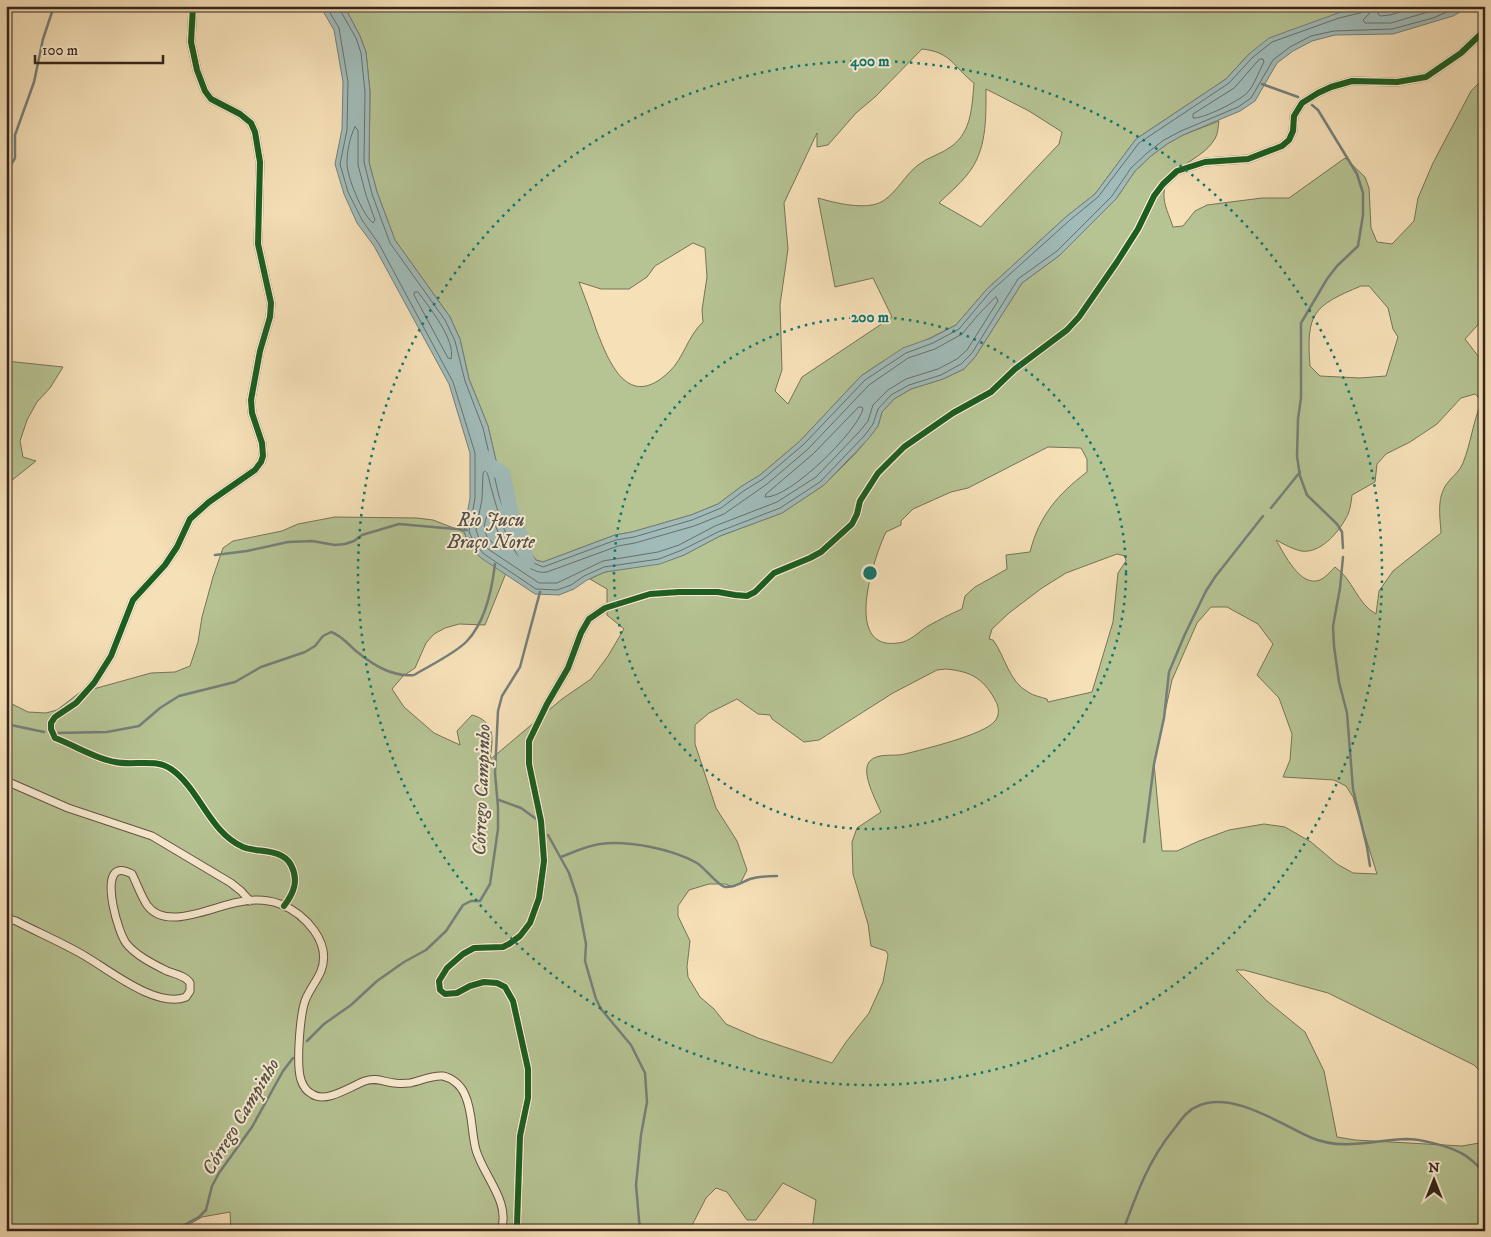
<svg xmlns="http://www.w3.org/2000/svg" width="1491" height="1237" font-family="'IM FELL DW Pica',serif">
	<rect width="100%" height="100%" fill="#f6e0b8"/>
	<filter id="stains"><feTurbulence type="fractalNoise" baseFrequency=".004" numOctaves="4"/><feColorMatrix values="0 0 0 0 .2 0 0 0 0 .09 0 0 0 0 .02 0 0 0 .5 -.17"/></filter>
	<radialGradient id="worn" r=".72"><stop offset=".6" stop-color="#630" stop-opacity="0"/><stop offset="1" stop-color="#630" stop-opacity=".3"/></radialGradient>
	<path fill="#b6c393" stroke="#767458" fill-rule="evenodd" d="M344,6H1369L1249,54L1226,79L1136,139L1095,194L1067,216L987,289L956,325L880,363L861,376L800,441L760,475L742,486L718,504L691,515L632,532L615,535L543,562L536,560L522,541L511,517L504,495L488,426L469,379L460,339L450,317L395,240L377,192L369,162L370,92L366,52L360,36ZM922,49C952,52 954,68 974,83C972,105 972,131 952,146C942,154 928,157 918,165C905,175 897,192 883,201C867,211 835,203 818,198L835,287L873,278L892,317L802,377L788,404L775,391L782,370L780,305L788,249L784,203L817,133V147L828,145L856,113L875,97ZM986,89L1029,111L1062,132L1059,144L985,222L981,227L939,203C948,194 959,185 967,175C987,151 986,119 986,89ZM693,243L705,248L707,277L702,310L703,322C687,337 684,358 669,372C628,411 609,363 596,329C591,313 585,298 579,282L601,289H629L647,277L655,266Z
		M1485,77V317L1465,339L1485,365V1076L1474,1065L1328,993L1244,970H1236L1267,1001L1305,1032L1324,1071L1337,1137L1355,1140L1462,1146L1485,1142V1231H812L816,1200L783,1183L756,1220H747L727,1192L716,1188L706,1198L689,1231H231L230,1212L202,1217L178,1231H6V701L28,712L46,713L57,710L79,693L151,673L175,672L190,666L198,642L202,617L213,577L223,548L233,541L282,531L298,524L335,517L417,518L433,520L464,532C475,557 483,559 506,573L485,625L459,624L445,628L434,634L426,643L415,668L403,676L392,689L404,707L434,733L460,745L457,731L472,715C494,721 494,737 490,758H492L562,699L591,679L608,656L624,629L607,615V589L590,579L605,572L660,563L684,555L720,536L782,513L824,485L856,453L878,426L882,412L894,399L911,389L943,379L964,369L975,357L1022,283L1060,255L1116,199L1135,171L1151,156L1167,144L1183,135L1219,121C1218,127 1218,135 1214,140C1202,161 1165,167 1164,193C1163,204 1170,217 1173,227L1183,226L1195,211L1207,205L1262,198H1289L1345,158L1365,177L1369,188L1371,228L1377,242L1392,244L1414,221L1418,198L1433,163L1471,91ZM1361,286H1369L1388,308L1393,329L1398,337L1386,376L1360,378L1320,376L1310,366C1306,313 1313,306 1361,286ZM1475,394L1482,401C1473,421 1471,443 1463,463C1460,471 1454,475 1449,481C1436,496 1440,515 1441,533L1393,571L1379,591L1376,614C1357,604 1353,579 1335,567C1331,571 1325,578 1320,580C1300,588 1284,553 1276,540C1284,544 1292,549 1301,551C1320,554 1338,533 1346,518C1350,512 1351,503 1352,495L1375,482L1377,464L1386,454L1410,442L1437,424L1461,398ZM1048,447L1081,448L1087,459V472C1058,494 1039,516 1030,552L1006,555L1007,569L975,587L965,596L962,609C950,614 939,620 928,626C918,632 910,642 898,643C842,651 874,557 886,532L901,525V521L913,509L951,492L968,488ZM1117,554L1125,556L1126,561L1118,573L1113,622L1092,692L1048,702L1047,699C1041,697 1034,696 1028,692C1009,682 1005,656 993,640L989,639L992,629L1009,613L1042,588L1066,573ZM1211,607H1227L1258,624L1273,644L1257,675L1279,698L1292,734L1290,760L1283,777L1334,780L1346,786L1353,797L1377,874L1353,873L1337,864L1311,842L1285,827L1264,824L1229,830L1199,841L1177,851H1162L1154,763L1172,680L1197,623ZM946,669C956,670 969,672 978,679C985,684 991,692 995,700C999,706 1000,715 995,721C984,735 924,749 905,754C894,757 877,752 869,762C861,773 876,801 881,812L857,828L852,842L853,874L868,924L871,946L886,951L888,955L883,982L869,1013L846,1042L832,1063L758,1038L726,1024L714,1009L700,997L688,977L687,967L690,941L678,916V906L689,890L709,884H725L733,887L740,884L747,870L737,841L716,808L695,744V725L709,713L737,699L758,714L770,715L772,719L804,742L819,740L893,693L937,670Z
		M6,361L63,367L50,388L37,402L27,420L20,441L23,457L36,461L6,485Z"/>
	<path fill="#a0bbb9" stroke="#757f7a" d="M320,6H344L360,36L366,52L370,92L369,162L377,192L395,240L450,317L460,339L469,379L488,426L504,495L511,517L522,541L536,560L543,562L615,535L632,532L691,515L718,504L742,486L760,475L800,441L861,376L903,348L931,338L956,325L987,289L1067,216L1095,194L1136,139L1226,79L1249,54L1269,38L1338,13L1369,6H1471L1453,16L1393,34L1335,35L1312,41L1293,51L1277,63L1255,101L1240,111L1183,135L1167,144L1151,156L1135,171L1116,199L1060,255L1022,283L975,357L964,369L943,379L911,389L894,399L882,412L878,426L869,438L824,485L782,513L720,536L684,555L660,564L605,572L587,580L574,589L559,595L535,594L481,558L471,547L464,532L470,498V453L449,384L374,246L357,223L344,194L335,164L342,129L343,82L334,30Z"/>
	<g fill="none" stroke-linecap="round" stroke-linejoin="round">
		<path stroke="#6a706a" stroke-width="1" d="M326,6L339,28L348,82L347,130L340,164L348,192L362,220L379,244L453,382L475,453V498L469,532L475,544L484,554L536,589L557,590L571,585L584,576L604,567L659,559L682,550L718,532L780,508L820,482L865,435L873,424L878,409L891,395L909,385L941,375L961,364L972,353L1018,279L1057,251L1112,196L1131,168L1147,153L1164,140L1181,131L1238,107L1251,98L1273,60L1290,47L1311,36L1334,31L1392,29L1433,18L1461,6
			M340,6V10L356,38L361,53L365,92L364,162L372,194L390,243L445,320L455,341L465,381L483,428L499,496L507,519L518,544L532,562L543,567L616,540L634,537L692,520L721,508L745,490L763,479L804,444L865,380L906,353L933,343L959,329L990,292L1070,220L1098,197L1139,143L1229,83L1252,58L1272,42L1339,18L1360,13L1364,11V6
			M1371,6L1369,14L1363,20L1365,23H1391L1448,6
			M1378,6V14L1380,16L1390,15L1423,6
			M1260,59H1263L1264,62C1259,71 1254,86 1247,93C1239,101 1203,119 1193,118V114L1234,88Z
			M355,127L358,130V165L366,195L375,220L373,223C363,216 346,175 347,162C347,152 350,136 355,127Z
			M415,292H418C429,307 456,340 451,359L448,358L414,295Z
			M996,297L998,301L967,350L957,359L938,369L906,379L888,390L873,405L868,421L860,431L816,477L777,502L715,526L679,545L658,552L603,561L557,583H539L488,549L480,541L476,530L482,499L483,473L485,471L487,472C494,497 511,578 547,572L618,546L635,543L694,526L724,514L767,484L808,449L869,385L908,358L935,349L962,334L978,315Z
			M859,407H862L863,409C857,432 789,499 765,497L766,494L813,454Z
			M488,514L491,515L503,544L502,547C486,543 480,528 488,514Z"/>
		<path stroke="#757f7a" stroke-width="2.5" d="M1262,84L1298,97
			M1312,105L1318,110L1357,174L1363,193V215L1358,246L1337,266L1327,279L1301,323V398L1298,419L1297,456L1300,476L1307,495L1337,524L1342,532L1343,548
			M6,173L15,158V135L34,82L43,39L54,6
			M1271,508L1300,472
			M215,555L247,551L288,542L312,541L335,545L345,544L354,541L362,535L399,524L467,530
			M1343,557L1340,588L1333,626L1334,646L1339,682L1347,713L1353,789L1367,847L1370,866
			M6,724L44,732
			M55,733L107,732L139,726L160,708L179,696L235,682L261,667L305,652L315,646L323,636L331,632C341,635 348,644 356,651C373,665 392,677 414,675C429,666 456,653 467,641C485,622 492,590 495,564
			M499,800L521,808L539,821
			M548,835L569,873L577,897L586,944L585,961L596,999L601,1009L631,1045L645,1073L647,1102L641,1135L636,1185L640,1231
			M1144,842L1154,764L1164,718L1169,672L1185,634L1206,591L1215,577L1263,516
			M561,857C574,852 586,846 600,844C628,840 672,849 697,863C705,868 718,886 725,887C734,888 742,882 750,879C759,876 768,876 777,876
			M307,1041L324,1024L351,1005L377,981L404,962L426,950L446,931L463,905L471,901H480L490,884L498,829V807L495,773L498,711L502,696L520,667L540,592
			M173,1231L199,1217L206,1210L212,1186L219,1173L252,1127L283,1071L293,1058
			M1123,1231C1137,1193 1148,1161 1174,1129C1181,1120 1187,1110 1198,1106C1232,1090 1282,1125 1312,1138C1343,1151 1375,1140 1406,1139C1421,1139 1448,1146 1461,1153C1470,1157 1477,1166 1485,1172"/>
		<path stroke="#a0bbb9" stroke-width="15" d="M484,457L488,464L503,474L510,508L523,543L527,562"/>
		<g stroke="#655443" stroke-width="9">
			<path id="street" d="M193,6L191,42L197,70L205,91L211,99L240,114L251,123L255,132L260,162L258,244L271,303L270,317L260,351L251,400L252,413L262,443L263,456L261,462L255,470L209,502L190,519L177,547L165,565L133,600L111,656L94,683L76,703L55,717L51,723V729L55,738C74,745 96,759 115,762C133,766 155,758 171,769C200,789 209,832 243,847C258,853 282,848 291,865C299,880 294,893 284,906
				M6,781L68,808L152,836L231,883L241,891L250,901
				M6,918L16,921C39,933 63,943 85,956C109,970 157,1009 186,997L190,991V983C186,976 175,974 167,971C153,964 135,955 126,943C118,932 102,877 118,871C123,869 128,872 132,874C137,884 141,896 147,905C166,932 213,906 239,902C253,899 266,899 280,904C305,914 332,942 321,971C317,981 309,990 305,1001C300,1016 296,1065 301,1080C303,1086 306,1091 312,1094C326,1104 351,1086 365,1081C376,1077 384,1082 394,1083C399,1084 405,1083 410,1083C421,1081 431,1075 443,1076C452,1078 461,1085 465,1095C473,1112 471,1132 476,1150C484,1177 511,1202 501,1231
				M513,1231L517,1225L520,1136L528,1098V1069L513,1001L505,987L497,983L484,982L470,986L457,993L445,994L440,990L439,981L447,968L463,954L474,948L503,947L509,944L520,936L530,923L539,898L544,861L541,821L529,764V741L547,704L568,668L581,633L589,619L605,608L650,594L679,592H718L735,595L747,596L755,592L774,573L810,558L821,552L852,524L857,514L860,501L878,473L904,447L953,413L991,392L1015,369L1067,330L1079,317L1117,262L1138,229L1154,196L1163,184L1177,171L1205,162L1248,159L1282,146L1289,140L1293,131L1294,116L1302,103L1318,93L1331,87L1352,81L1397,82L1426,77L1461,53L1485,30"/>
		</g>
		<use href="#street" stroke="#f9ebd1" stroke-width="7"/>
		<g stroke="#f9ebd1" stroke-width="9">
			<path id="cycleway" d="M193,6L191,42L197,70L205,91L211,99L240,114L251,123L255,132L260,162L258,244L271,303L270,317L260,351L251,400L252,413L262,443L263,456L261,462L255,470L209,502L190,519L177,547L165,565L133,600L111,656L94,683L76,703L55,717L51,723V729L55,738C74,745 96,759 115,762C133,766 155,758 171,769C200,789 209,832 243,847C258,853 282,848 291,865C299,880 294,893 284,906
				M513,1231L517,1225L520,1136L528,1098V1069L513,1001L505,987L497,983L484,982L470,986L457,993L445,994L440,990L439,981L447,968L463,954L474,948L503,947L509,944L520,936L530,923L539,898L544,861L541,821L529,764V741L547,704L568,668L581,633L589,619L605,608L650,594L679,592H718L735,595L747,596L755,592L774,573L810,558L821,552L852,524L857,514L860,501L878,473L904,447L953,413L991,392L1015,369L1067,330L1079,317L1117,262L1138,229L1154,196L1163,184L1177,171L1205,162L1248,159L1282,146L1289,140L1293,131L1294,116L1302,103L1318,93L1331,87L1352,81L1397,82L1426,77L1461,53L1485,30"/>
		</g>
		<use href="#cycleway" stroke="#1b5e20" stroke-width="6"/>
	</g>
	<g fill="none" stroke="#0f766e" stroke-width="2.5" stroke-dasharray="2.5 5">
		<circle cx="870" cy="573" r="256"/>
		<circle cx="870" cy="573" r="512"/>
	</g>
	<g text-anchor="middle" dominant-baseline="central" stroke-width="4" stroke-linejoin="round" paint-order="stroke">
		<g font-size="19" font-style="italic" fill="#55524b" stroke="#f9ebd1">
			<text x="491" y="520">Rio Jucu<tspan x="491" dy="22">Braço Norte</tspan></text>
			<text transform="translate(482 790) rotate(-88)">Córrego Campinho</text>
			<text transform="translate(241 1117) rotate(-59)">Córrego Campinho</text>
		</g>
	</g>
	<circle cx="870" cy="573" r="8" fill="#0f766e" stroke="#f9ebd1" stroke-width="2.5"/>
	<g font-size="15" text-anchor="middle" font-weight="bold" fill="#0f766e" stroke="#f9ebd1" stroke-width="4" stroke-linejoin="round" paint-order="stroke">
		<text x="870" y="66">400 m</text>
		<text x="870" y="322">200 m</text>
	</g>
	<rect width="1491" height="1237" fill="none" stroke="#f6e0b8" stroke-width="25"/>
	<rect x="8" y="8" width="1476" height="1222" fill="none" stroke="#35251c" stroke-width="2.5"/>
	<rect x="12" y="12" width="1466" height="1212" fill="none" stroke="#35251c"/>
	<g transform="translate(1434 1180)" stroke="#f9ebd1" stroke-width="4" paint-order="stroke">
	<path d="M0-4L9 19L0 12L-9 19Z" fill="#35251c"/>
	<text y="-8" font-size="14" font-weight="bold" text-anchor="middle" fill="#35251c">N</text>
	</g>
	<path d="M35 55v8h128v-8" fill="none" stroke="#35251c" stroke-width="2.5"/>
	<text x="42" y="55" font-size="15" fill="#35251c" stroke="#f9ebd1" stroke-width="4" paint-order="stroke">100 m</text>
	<rect width="100%" height="100%" filter="url(#stains)"/>
	<rect width="100%" height="100%" fill="url(#worn)"/>
</svg>
